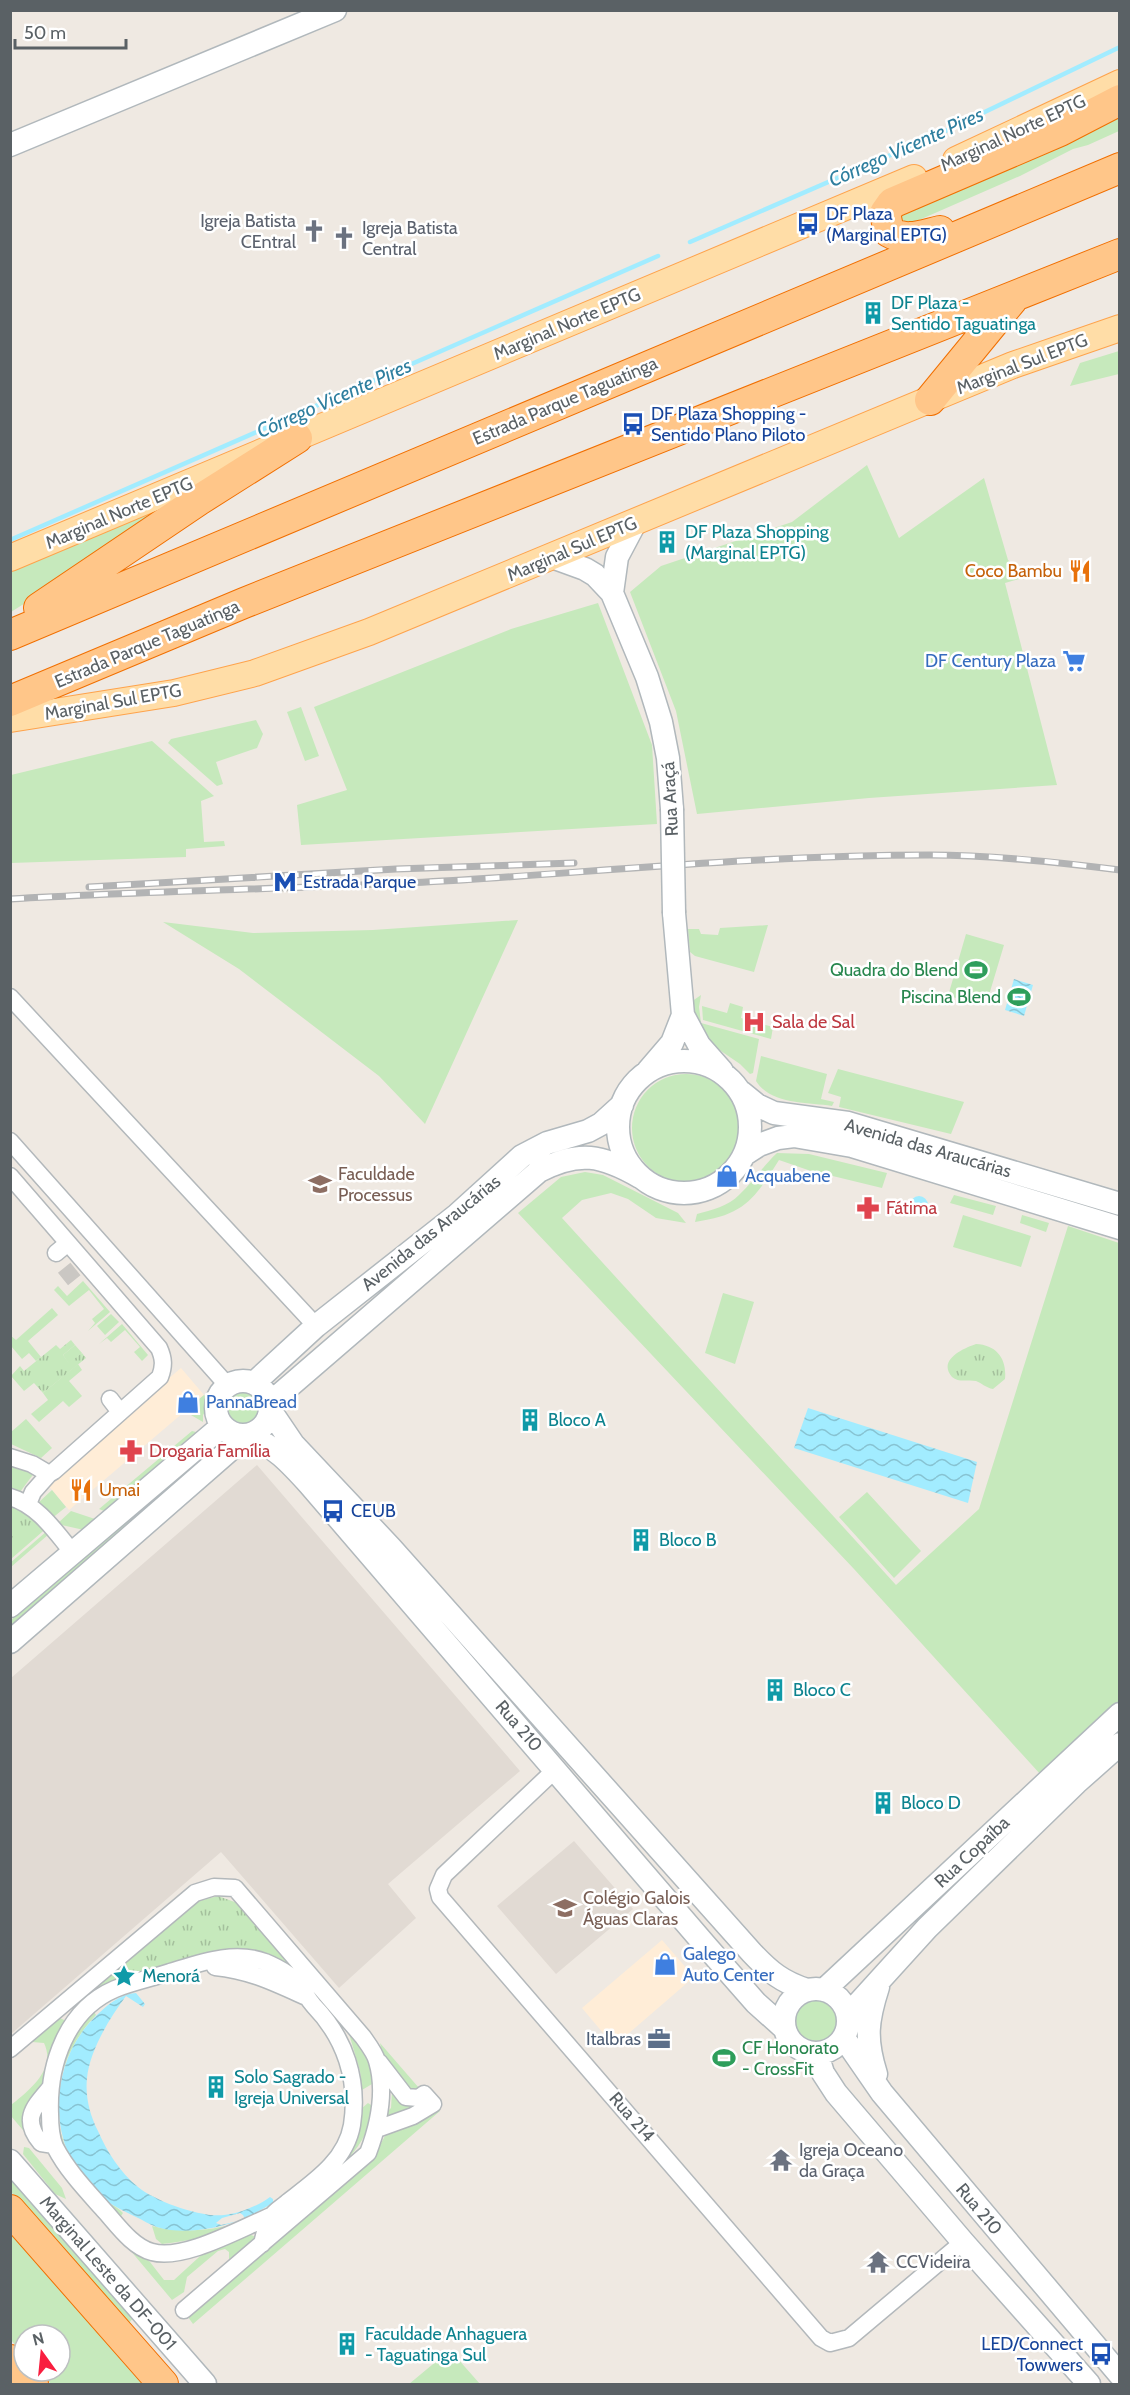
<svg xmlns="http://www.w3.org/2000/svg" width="1130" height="2395" font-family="Cabin,sans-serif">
	<defs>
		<pattern id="park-tufts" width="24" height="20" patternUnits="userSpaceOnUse" patternTransform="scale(1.5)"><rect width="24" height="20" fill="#c6e9bc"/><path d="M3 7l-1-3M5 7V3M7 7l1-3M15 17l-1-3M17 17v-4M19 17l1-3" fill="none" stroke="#a4c09c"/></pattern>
		<pattern id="water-waves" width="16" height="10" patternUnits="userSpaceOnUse" patternTransform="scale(1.5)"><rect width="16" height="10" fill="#a2ecff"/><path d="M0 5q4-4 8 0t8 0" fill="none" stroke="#87c3d2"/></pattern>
	</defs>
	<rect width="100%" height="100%" fill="#efe9e2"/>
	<path fill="#ffedd7" d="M181,1368L204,1395L69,1510L46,1483Z
		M662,1940L694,1977L614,2046L582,2008Z"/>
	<path fill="#e1dad3" d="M257,1465L520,1771L388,1884L416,1918L339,1988L221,1852L11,2034V1678Z
		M574,1841L633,1909L556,1974L497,1906Z"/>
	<path fill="#c6e9bc" d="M1119,108V131L1088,145L1073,149L1020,176L903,227L896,207Z
		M1119,351V374L1070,386L1080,363Z
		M867,465L899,538L984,478L1008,560L1024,572L1026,577L1005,583L1057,785L869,798L697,814L676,711L630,592L661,566L792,522Z
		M154,509L136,533L11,612V569Z
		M598,603L652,745L657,824L301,845L297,805L347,790L314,707L511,629Z
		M301,707L319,756L305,761L287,712Z
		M256,720L263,734L257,748L216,762L223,784L217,786L168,743L171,739Z
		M152,741L214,796L201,801L204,842L224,841L225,846L186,849V857L11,863V775Z
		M518,920L425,1124L379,1076L239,969L163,922L253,933L373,930Z
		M768,925L754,972L695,956L690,952L688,929H699L701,934L718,935L720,928Z
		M966,934L1004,945L986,1005L948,996Z
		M701,995L699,1007L701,1023L759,1039L753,1073L750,1074L740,1064L699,1036L691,1002Z
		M730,1003L743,1007L741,1018L773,1027L771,1039L703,1020L702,1006L727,1013Z
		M761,1056L827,1074L821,1099L834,1102L832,1106C807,1102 771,1105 756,1081Z
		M838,1069L964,1102L951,1134L839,1107L841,1097L828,1093Z
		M632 1128a54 54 0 1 1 108 0a54 54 0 1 1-108 0Z
		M777,1153L809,1154L887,1173L882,1188L808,1170L779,1160C754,1200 744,1215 695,1222L697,1214C711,1210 729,1206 739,1195C753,1182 763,1166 777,1153Z
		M585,1172L603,1175L678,1213L686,1223L656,1218L628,1199L611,1193L582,1200L562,1218L896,1585L979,1509L1068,1226L1119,1243V1702L1041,1775L854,1569L518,1213L561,1177Z
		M954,1195L996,1206L993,1215L950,1203Z
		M963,1215L1031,1236L1021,1267L953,1247Z
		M1022,1215L1049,1223L1046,1232L1020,1223Z
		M83,1281L110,1312L88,1331L95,1323L92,1319L104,1309L89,1290L69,1306L54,1290L58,1286L67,1296Z
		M723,1293L754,1302L735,1364L705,1353Z
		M52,1308L58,1315L28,1341L41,1357L36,1361L29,1353L22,1359L11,1346L10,1335L16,1340Z
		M111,1314L119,1322L105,1335L97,1326Z
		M122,1324L148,1355L142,1361L134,1352L140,1347L125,1330L111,1342L107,1338L99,1344Z
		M75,1345L82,1353L69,1364L63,1355Z
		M78,1364L82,1370L69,1381L82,1396L69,1407L63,1401L39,1422L31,1414L48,1400L43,1393Z
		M225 1409a20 20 0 1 1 40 0a20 20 0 1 1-40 0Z
		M204,1395L213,1402L203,1415V1422L184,1411Z
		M26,1419L52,1448L41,1458L11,1444V1432Z
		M192,1431L196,1432L104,1511L99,1509Z
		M224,1434L229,1439L11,1629L10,1621Z
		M11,1461L35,1472L20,1492L11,1488Z
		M52,1490L66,1507L51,1519L38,1503Z
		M867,1492L921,1551L894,1578L839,1517Z
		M71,1511L95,1519L84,1530L57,1524Z
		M47,1531L49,1534L11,1567L10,1563Z
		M794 2021a23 23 0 1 1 46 0a23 23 0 1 1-46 0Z
		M94,2012L96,2015C64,2048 48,2098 64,2143C71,2162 85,2179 97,2194C104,2202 116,2205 123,2213L121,2216L103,2204L60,2146L54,2123L57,2067L82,2023Z
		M60,2018L66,2021L54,2050L33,2142L11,2116L10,2106C28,2091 57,2070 44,2043L32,2042Z
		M347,2027C360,2045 374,2060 372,2084L362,2090L360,2071Z
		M380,2043L419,2088L415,2091H410L383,2056Z
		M388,2087L429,2102L386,2121L387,2112L391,2108L392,2092H389Z
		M368,2103L374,2107C368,2132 362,2144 344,2163L360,2126L362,2108Z
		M435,2105L440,2111L193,2324L188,2317L366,2162L379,2147L386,2134Z
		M24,2147L29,2148L62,2188L66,2199L55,2194L23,2154Z
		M10,2174L134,2317L129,2323L11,2192Z
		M238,2223C214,2236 189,2241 162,2244L156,2239L152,2226C180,2233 210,2231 238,2223Z
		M10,2229L146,2384H51L39,2371H60V2335H24V2355L11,2340Z
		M244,2232L256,2237L257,2242L229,2261V2252L225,2249L218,2251L187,2277L184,2292L172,2300L130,2250L134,2248L150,2262L164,2280H174L210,2247Z
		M450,2350L480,2384H409Z"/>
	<path fill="url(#park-tufts)" d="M71,1340L75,1345L63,1355L69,1363L82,1353L86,1358L43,1393L34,1383L24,1391L11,1376L20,1366L24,1371L56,1345L60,1349Z
		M976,1344C997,1345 1007,1359 1005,1379L993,1389C986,1388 982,1383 976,1381C968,1379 959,1383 952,1377C937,1360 964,1348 976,1344Z
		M10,1500L49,1526L11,1559H10Z
		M218,1896L243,1905L314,1983C285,1973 255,1959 226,1952C196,1946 112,1989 82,2002L80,1999L191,1903Z"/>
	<path fill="url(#water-waves)" d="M1014,979L1033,985L1024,1016L1005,1010Z
		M910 1205a9 9 0 1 1 18 0a9 9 0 1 1-18 0Z
		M808,1408L977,1462L968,1503L794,1448Z
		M136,1993L145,2004L143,2007L126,1996C109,2019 90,2050 87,2078C85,2097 90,2115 98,2131C107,2152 120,2172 138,2187C155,2201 201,2218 224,2215C238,2214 258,2206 270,2197L273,2199V2203L245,2219L243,2215L240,2213L222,2218L216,2223L221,2225L238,2221C214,2229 182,2235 157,2227C150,2225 143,2220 136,2217C124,2211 111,2205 101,2197C46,2153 46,2066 94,2018C106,2006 119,1994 136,1993Z"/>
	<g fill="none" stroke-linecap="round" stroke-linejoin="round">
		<path stroke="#a2ecff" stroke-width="4.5" d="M690,242L939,134L1120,47
			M10,540L658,256"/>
		<path stroke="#cac7c3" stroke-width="16" stroke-dasharray="16 8" stroke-linecap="butt" d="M63,1279L84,1262"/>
		<g stroke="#b3b8bb" stroke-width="19">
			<path id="street" d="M10,997L316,1326
				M10,1141L228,1386
				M10,1176L159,1348C164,1359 164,1366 160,1377L54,1471L49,1474L32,1464L10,1457
				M56,1253L68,1243
				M110,1399L120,1412
				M10,1497C38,1505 55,1531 73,1553
				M28,1504L33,1492L49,1474
				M556,1769L444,1875L438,1889L440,1897L821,2338L830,2343L849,2338L963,2242
				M215,1967C248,1970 273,1982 304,1996
				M10,2049L195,1893L214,1887L235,1888L363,2037C368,2044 375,2053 377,2061C386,2091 379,2124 368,2153L184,2310
				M50,2088C34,2107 21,2119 41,2143L54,2145
				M377,2129L413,2116L433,2104L424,2094L419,2098L406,2097L379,2062
				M262,2244C264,2236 266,2224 271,2217C274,2211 284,2206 289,2201C315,2181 346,2160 352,2125C359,2080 345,2038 314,2006C306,1997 306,1993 300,1986C292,1975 277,1967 265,1962C234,1950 200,1963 170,1972C152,1978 132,1982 115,1989C66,2010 48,2065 50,2114C50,2124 51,2138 55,2147C67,2170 85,2189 102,2208C116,2223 132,2247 152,2252C184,2261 241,2228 271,2216"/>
		</g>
		<g stroke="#b1b8bc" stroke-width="25">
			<path id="secondary" d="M10,145L335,10
				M552,557L585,569L595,575L612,593L647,677L661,722L668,758L672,809
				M612,593L617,557L635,523
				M683,1015L699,1045L722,1071
				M618 1127a66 66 0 1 1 132 0a66 66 0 1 1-132 0Z
				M648,1071L672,1043L683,1015L674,913
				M741,1092L757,1105L774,1113L848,1123L1120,1204
				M745,1154L759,1145L778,1138L794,1136L852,1146L1120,1228
				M216 1408a27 27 0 1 1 54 0a27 27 0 1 1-54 0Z
				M254,1383L316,1326L457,1215L522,1156L547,1143L588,1131L601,1124L622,1105
				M270,1403L539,1171C579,1150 602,1155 640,1177
				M270,1410L293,1444L391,1548L752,1953C770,1972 782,1982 807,1990
				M10,1606L222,1426
				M10,1642L247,1435C274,1445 291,1464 310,1485L706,1946L756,2003L784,2028
				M784 2021a32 32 0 1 1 64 0a32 32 0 1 1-64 0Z
				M824,1990L1120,1714
				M848,2015L927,1928L1076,1783L1120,1744
				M844,2038L882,2093L1120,2375
				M817,2054L823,2073L836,2093L963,2242L1089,2384
				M876,2074C865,2039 867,2021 878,1987
				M10,2161L205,2384"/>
		</g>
		<g stroke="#fea34c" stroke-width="28">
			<path id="primary" d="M956,160L1120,83
				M10,558L914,178
				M10,719L174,693L255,673L369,632L1013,365L1120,328"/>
		</g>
		<g stroke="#f16f00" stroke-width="32">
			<path id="highway" d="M940,231C922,235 906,242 889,232L885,213L892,203L1060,131L1120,100
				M930,400L1012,300
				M39,608L199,500L297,438
				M10,635L1120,168
				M10,701L244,603L1120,254
				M10,2210L163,2384
				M10,2360L33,2384"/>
		</g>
		<use href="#street" stroke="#fff" stroke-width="16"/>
		<use href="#secondary" stroke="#fff" stroke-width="22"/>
		<use href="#primary" stroke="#ffdda7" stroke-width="26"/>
		<use href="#highway" stroke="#ffc689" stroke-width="30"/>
		<g stroke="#b2b3b4" stroke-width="7">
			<path id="rail" d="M89,887L396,869L574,863
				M10,899C161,890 312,889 462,880C618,870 774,855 930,855C993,855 1057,862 1120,870"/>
		</g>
		<use href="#rail" stroke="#fff" stroke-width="4.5" stroke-dasharray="14" stroke-linecap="butt"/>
		<g stroke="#b1b8bc" stroke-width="25" stroke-linecap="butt">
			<path id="secondary-bridge" d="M672,809L674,913"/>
		</g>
		<use href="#secondary-bridge" stroke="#fff" stroke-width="22"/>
	</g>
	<defs>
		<g id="bus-bare" transform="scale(1.8)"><path d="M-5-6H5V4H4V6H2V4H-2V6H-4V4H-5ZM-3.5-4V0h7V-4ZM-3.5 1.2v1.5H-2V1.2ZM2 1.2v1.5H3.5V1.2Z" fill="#1a4fb4" stroke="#fff" stroke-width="2.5" paint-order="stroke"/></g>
		<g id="church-bare" transform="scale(1.8)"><path d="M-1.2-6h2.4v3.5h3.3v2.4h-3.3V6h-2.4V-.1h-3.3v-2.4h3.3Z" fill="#6b7280" stroke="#fff" stroke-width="2.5" paint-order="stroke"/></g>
		<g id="building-bare" transform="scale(1.8)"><path d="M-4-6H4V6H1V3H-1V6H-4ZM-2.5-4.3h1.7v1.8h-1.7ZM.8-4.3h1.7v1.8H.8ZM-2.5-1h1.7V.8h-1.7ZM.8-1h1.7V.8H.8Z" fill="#0f9aa8" stroke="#fff" stroke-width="2.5" paint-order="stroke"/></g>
		<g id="restaurant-bare" transform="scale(1.8)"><path d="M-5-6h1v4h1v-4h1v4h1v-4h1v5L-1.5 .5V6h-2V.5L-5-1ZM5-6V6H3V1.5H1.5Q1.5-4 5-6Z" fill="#e8710a" stroke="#fff" stroke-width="2.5" paint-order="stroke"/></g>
		<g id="supermarket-bare" transform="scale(1.8)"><path d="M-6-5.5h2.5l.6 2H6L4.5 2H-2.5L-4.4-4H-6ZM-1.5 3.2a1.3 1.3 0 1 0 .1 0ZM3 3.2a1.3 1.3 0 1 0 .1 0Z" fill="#3f7fe0" stroke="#fff" stroke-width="2.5" paint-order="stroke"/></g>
		<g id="metro-bare" transform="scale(1.8)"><path d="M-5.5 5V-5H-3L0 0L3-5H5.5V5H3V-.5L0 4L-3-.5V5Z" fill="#1a4fb4" stroke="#fff" stroke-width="2.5" paint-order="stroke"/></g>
		<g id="stadium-bare" transform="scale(1.8)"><path d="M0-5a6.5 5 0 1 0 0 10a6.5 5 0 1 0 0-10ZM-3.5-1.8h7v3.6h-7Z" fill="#2e9e5b" stroke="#fff" stroke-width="2.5" paint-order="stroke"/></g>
		<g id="hospital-bare" transform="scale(1.8)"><path d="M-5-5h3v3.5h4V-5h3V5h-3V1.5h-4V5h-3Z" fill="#e0444e" stroke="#fff" stroke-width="2.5" paint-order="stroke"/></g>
		<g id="shop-bare" transform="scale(1.8)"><path d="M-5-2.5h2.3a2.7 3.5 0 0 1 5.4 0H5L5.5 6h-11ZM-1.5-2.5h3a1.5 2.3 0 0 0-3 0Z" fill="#3f7fe0" stroke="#fff" stroke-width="2.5" paint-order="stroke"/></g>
		<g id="university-bare" transform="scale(1.8)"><path d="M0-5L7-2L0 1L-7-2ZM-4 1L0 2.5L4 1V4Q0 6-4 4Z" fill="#8d6e63" stroke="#fff" stroke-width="2.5" paint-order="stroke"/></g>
		<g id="pharmacy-bare" transform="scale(1.8)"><path d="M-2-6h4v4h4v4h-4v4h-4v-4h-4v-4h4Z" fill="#e0444e" stroke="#fff" stroke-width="2.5" paint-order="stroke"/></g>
		<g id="school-bare" transform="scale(1.8)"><path d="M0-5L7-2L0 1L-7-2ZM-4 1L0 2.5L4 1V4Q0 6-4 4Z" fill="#8d6e63" stroke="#fff" stroke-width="2.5" paint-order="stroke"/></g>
		<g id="sight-bare" transform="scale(1.8)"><path d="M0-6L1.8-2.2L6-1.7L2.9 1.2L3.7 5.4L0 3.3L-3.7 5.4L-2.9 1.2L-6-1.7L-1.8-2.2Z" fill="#0f9aa8" stroke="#fff" stroke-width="2.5" paint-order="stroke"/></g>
		<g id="office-bare" transform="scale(1.8)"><path d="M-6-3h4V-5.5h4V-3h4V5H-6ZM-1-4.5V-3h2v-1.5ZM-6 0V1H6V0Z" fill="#5c6f8a" stroke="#fff" stroke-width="2.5" paint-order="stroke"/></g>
		<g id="temple-bare" transform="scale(1.8)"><path d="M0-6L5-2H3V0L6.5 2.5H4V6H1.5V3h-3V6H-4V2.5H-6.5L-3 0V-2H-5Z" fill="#6b7280" stroke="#fff" stroke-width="2.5" paint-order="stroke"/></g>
	</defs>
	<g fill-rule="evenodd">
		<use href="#bus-bare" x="808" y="224"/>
		<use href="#church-bare" x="314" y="231"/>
		<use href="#church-bare" x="344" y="238"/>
		<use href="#building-bare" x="873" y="313"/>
		<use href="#bus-bare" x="633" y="424"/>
		<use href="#building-bare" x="667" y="542"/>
		<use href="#restaurant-bare" x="1080" y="571"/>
		<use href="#supermarket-bare" x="1074" y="661"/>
		<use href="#metro-bare" x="285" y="882"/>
		<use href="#stadium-bare" x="976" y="970"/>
		<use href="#stadium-bare" x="1019" y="997"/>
		<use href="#hospital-bare" x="754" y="1022"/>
		<use href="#shop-bare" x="727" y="1176"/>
		<use href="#university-bare" x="320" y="1184"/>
		<use href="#pharmacy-bare" x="868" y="1208"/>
		<use href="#shop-bare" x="188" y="1402"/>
		<use href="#building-bare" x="530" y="1420"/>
		<use href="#pharmacy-bare" x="131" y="1451"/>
		<use href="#restaurant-bare" x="81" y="1490"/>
		<use href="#bus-bare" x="333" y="1511"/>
		<use href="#building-bare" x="641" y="1540"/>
		<use href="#building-bare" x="775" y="1690"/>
		<use href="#building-bare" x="883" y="1803"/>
		<use href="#school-bare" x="565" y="1908"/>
		<use href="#shop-bare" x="665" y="1964"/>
		<use href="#sight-bare" x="124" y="1976"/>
		<use href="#office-bare" x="659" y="2039"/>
		<use href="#stadium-bare" x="724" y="2058"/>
		<use href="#building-bare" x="216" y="2087"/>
		<use href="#temple-bare" x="781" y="2160"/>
		<use href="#temple-bare" x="878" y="2262"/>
		<use href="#building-bare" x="347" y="2344"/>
		<use href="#bus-bare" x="1101" y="2354"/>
	</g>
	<g text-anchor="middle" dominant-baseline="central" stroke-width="5" stroke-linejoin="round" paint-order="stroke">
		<g font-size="18" fill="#5a6165" stroke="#fff">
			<text transform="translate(1013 133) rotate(-25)">Marginal Norte EPTG</text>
			<text transform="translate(567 324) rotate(-23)">Marginal Norte EPTG</text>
			<text transform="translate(1022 364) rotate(-21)">Marginal Sul EPTG</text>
			<text transform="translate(565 401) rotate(-23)">Estrada Parque Taguatinga</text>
			<text transform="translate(119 513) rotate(-23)">Marginal Norte EPTG</text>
			<text transform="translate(572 549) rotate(-23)">Marginal Sul EPTG</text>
			<text transform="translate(147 644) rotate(-23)">Estrada Parque Taguatinga</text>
			<text transform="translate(113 702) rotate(-10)">Marginal Sul EPTG</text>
			<text transform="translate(670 799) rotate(-93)">Rua Araçá</text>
			<text transform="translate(928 1148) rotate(16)">Avenida das Araucárias</text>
			<text transform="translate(431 1233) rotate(-39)">Avenida das Araucárias</text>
			<text transform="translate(519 1726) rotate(49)">Rua 210</text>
			<text transform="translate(972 1852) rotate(-43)">Rua Copaíba</text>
			<text transform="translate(632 2117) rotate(49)">Rua 214</text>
			<text transform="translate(979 2209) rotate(50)">Rua 210</text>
			<text transform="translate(108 2273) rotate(49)">Marginal Leste da DF-001</text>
		</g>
		<g font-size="18" fill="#164399" stroke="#fff" text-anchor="start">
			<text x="826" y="214">DF Plaza<tspan x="826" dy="21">(Marginal EPTG)</tspan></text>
			<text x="651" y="414">DF Plaza Shopping -<tspan x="651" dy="21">Sentido Plano Piloto</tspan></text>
			<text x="303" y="882">Estrada Parque</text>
			<text x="351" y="1511">CEUB</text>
			<text x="1083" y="2344" text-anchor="end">LED/Connect<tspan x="1083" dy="21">Towwers</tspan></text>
		</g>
		<g font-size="18" fill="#5b616d" stroke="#fff" text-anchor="start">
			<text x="296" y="221" text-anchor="end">Igreja Batista<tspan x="296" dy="21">CEntral</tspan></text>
			<text x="362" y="228">Igreja Batista<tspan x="362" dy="21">Central</tspan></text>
			<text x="799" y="2150">Igreja Oceano<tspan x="799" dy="21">da Graça</tspan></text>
			<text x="896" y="2262">CCVideira</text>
		</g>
		<g font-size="18" fill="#0d838f" stroke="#fff" text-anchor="start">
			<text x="891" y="303">DF Plaza -<tspan x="891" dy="21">Sentido Taguatinga</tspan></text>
			<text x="685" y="532">DF Plaza Shopping<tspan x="685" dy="21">(Marginal EPTG)</tspan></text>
			<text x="548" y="1420">Bloco A</text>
			<text x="659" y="1540">Bloco B</text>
			<text x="793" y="1690">Bloco C</text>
			<text x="901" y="1803">Bloco D</text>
			<text x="142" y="1976">Menorá</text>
			<text x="234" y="2077">Solo Sagrado -<tspan x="234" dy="21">Igreja Universal</tspan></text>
			<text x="365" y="2334">Faculdade Anhaguera<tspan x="365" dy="21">- Taguatinga Sul</tspan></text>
		</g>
		<g font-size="18" fill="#c56008" stroke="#fff" text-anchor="end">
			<text x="1062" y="571">Coco Bambu</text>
			<text x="99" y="1490" text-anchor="start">Umai</text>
		</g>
		<g font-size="18" fill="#366cbe" stroke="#fff" text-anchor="start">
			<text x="1056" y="661" text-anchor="end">DF Century Plaza</text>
			<text x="745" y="1176">Acquabene</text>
			<text x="206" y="1402">PannaBread</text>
			<text x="683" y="1954">Galego<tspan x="683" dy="21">Auto Center</tspan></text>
		</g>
		<g font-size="18" fill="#27864d" stroke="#fff" text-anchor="end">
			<text x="958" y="970">Quadra do Blend</text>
			<text x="1001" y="997">Piscina Blend</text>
			<text x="742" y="2048" text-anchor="start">CF Honorato<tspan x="742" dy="21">- CrossFit</tspan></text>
		</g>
		<g font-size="18" fill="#be3a42" stroke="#fff" text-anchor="start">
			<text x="772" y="1022">Sala de Sal</text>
			<text x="886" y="1208">Fátima</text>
			<text x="149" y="1451">Drogaria Família</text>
		</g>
		<g font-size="18" fill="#785e54" stroke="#fff" text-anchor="start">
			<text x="338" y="1174">Faculdade<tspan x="338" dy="21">Processus</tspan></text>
			<text x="583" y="1898">Colégio Galois<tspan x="583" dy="21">Águas Claras</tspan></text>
		</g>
		<g font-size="18" fill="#4e5e75" stroke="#fff" text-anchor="end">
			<text x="641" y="2039">Italbras</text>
		</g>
		<g font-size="20" font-style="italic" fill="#2f7f9f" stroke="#fff">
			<text transform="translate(906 147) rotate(-24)">Córrego Vicente Pires</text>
			<text transform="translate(334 398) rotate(-24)">Córrego Vicente Pires</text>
		</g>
	</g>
	<rect width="1130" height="2395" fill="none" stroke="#5a6165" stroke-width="24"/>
	<g transform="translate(42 2353) rotate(345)"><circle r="28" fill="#ffffff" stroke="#bdc0c1" stroke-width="1.5"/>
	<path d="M0-4.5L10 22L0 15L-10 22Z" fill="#f91e3f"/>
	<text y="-9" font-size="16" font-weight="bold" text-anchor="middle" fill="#5a6165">N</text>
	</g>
	<path d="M15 39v9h111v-9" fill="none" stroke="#5a6165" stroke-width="3"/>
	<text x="24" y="39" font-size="18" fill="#5a6165" stroke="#ffffff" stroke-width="4.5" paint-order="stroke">50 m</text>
</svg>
